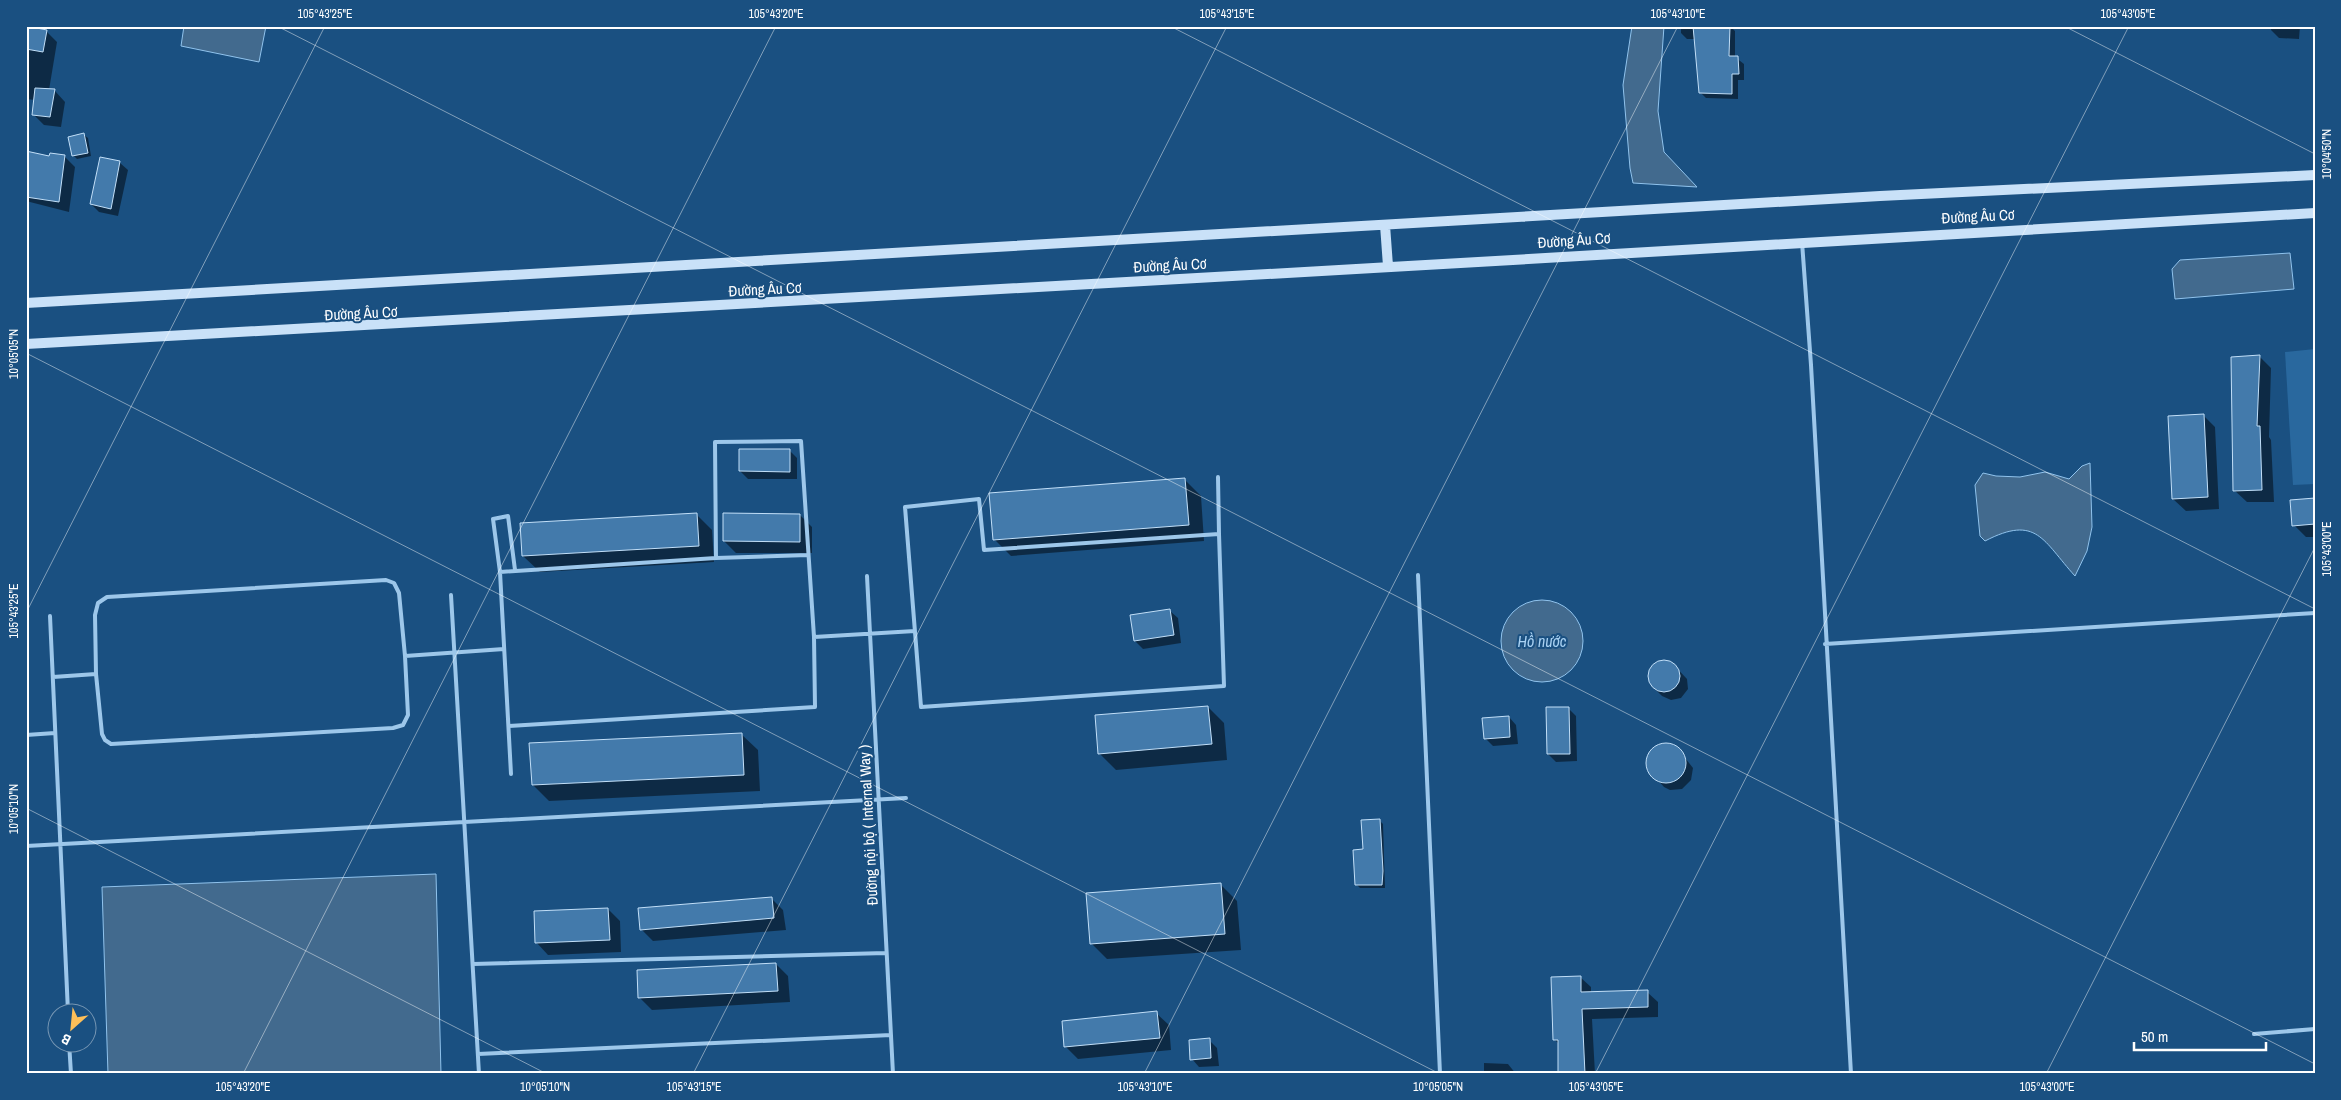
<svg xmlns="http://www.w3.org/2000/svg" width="2341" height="1100" font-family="'Archivo Narrow',sans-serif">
	<rect width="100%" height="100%" fill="#1a5081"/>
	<path fill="#29689e" d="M2315,349V484L2293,485L2285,352Z"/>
	<path fill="#426a8e" stroke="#90c3ed" d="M184,26H266L259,62L181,46Z
		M1632,26H1664L1658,111L1664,152L1697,187L1633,183L1630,168L1623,85Z
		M2290,253L2294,289L2175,299L2172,269L2180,260Z
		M2090,463L2092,527L2087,551L2075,576C2043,541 2037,514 1985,541L1980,536L1975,485L1983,473L1996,476L2020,477L2045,472L2069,479L2082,466Z
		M1501 641a41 41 0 1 1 82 0a41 41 0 1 1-82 0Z
		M436,874L441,1074H108L102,887Z"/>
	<path fill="#0007" d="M26,26H41L40,30L46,31L57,42L49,90L55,91L65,102L61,127L44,125L33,114L35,100L26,99Z
		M1681,26H1730L1735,31V57L1744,64V80H1738V99L1706,98L1700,92L1695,39H1687L1681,33Z
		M2271,26H2300L2299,39L2279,38L2271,30Z
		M84,135L88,138L91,156L77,159L73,155Z
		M26,153L50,157L64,156L75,167L69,212L26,201Z
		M101,159L120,163L128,170L118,216L99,212L91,204Z
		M2259,356L2271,368L2269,437L2271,440L2274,502H2247L2234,490Z
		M2203,415L2215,427L2219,509L2186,511L2173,499Z
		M789,450L797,458V479H748L740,471Z
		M1184,479L1201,496L1204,541L1011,556L995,540Z
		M2315,499V537H2306L2294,525Z
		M696,514L712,530L714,562L540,572L523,556Z
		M800,515L812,527V553H736L724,541Z
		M1170,611L1178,618L1181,643L1143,649L1135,641Z
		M1667,661L1672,663L1687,679L1688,689L1681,698L1671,700L1662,696L1654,688L1649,674L1650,669L1657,663Z
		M1208,707L1224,723L1227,760L1116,770L1099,753Z
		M1568,708L1576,716L1577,761L1556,762L1548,754Z
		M1509,717L1516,725L1518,744L1493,746L1485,738Z
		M741,734L758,750L760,791L549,801L533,785Z
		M1667,745L1678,749L1693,768L1691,780L1682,789L1670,790L1664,787L1648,769L1647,764L1651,752L1655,748Z
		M1379,820L1383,824L1385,888H1360L1356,884L1364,850Z
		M1220,884L1237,901L1241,950L1107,959L1091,943Z
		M771,898L783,910L786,930L653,941L641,929Z
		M608,909L620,921L621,952L548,955L536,942Z
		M776,964L788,976L790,1002L652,1010L640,998Z
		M1580,977L1591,987V993L1647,992L1658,1002V1017L1592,1019L1595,1074H1559V1044L1555,1040Z
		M1156,1013L1169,1025L1171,1050L1078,1059L1066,1047L1063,1022Z
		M1209,1040L1217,1048L1219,1066L1199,1067L1192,1059Z
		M1484,1063L1508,1064L1516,1074H1484Z"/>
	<path fill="#437aab" stroke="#c2dff8" d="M26,26L47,30L43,52L26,49Z
		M1693,26H1730L1729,56H1738L1739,74H1732V94L1699,93Z
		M35,88L55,89L50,117L32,115Z
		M84,133L88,153L72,156L68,137Z
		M26,151L49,156L50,153L65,155L59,202L26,197Z
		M100,157L120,161L111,209L90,204Z
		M2260,355L2257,426H2260L2262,490L2233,491L2231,357Z
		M2204,414L2208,497L2172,499L2168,416Z
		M739,449H790V472L739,471Z
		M1185,478L1189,525L993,540L989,493Z
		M2315,498V524L2292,526L2290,500Z
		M697,513L699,546L522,556L520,523Z
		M723,513L800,514V542L723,541Z
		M1170,609L1174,635L1134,641L1130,615Z
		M1648 676a16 16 0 1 1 32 0a16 16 0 1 1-32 0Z
		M1208,706L1212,744L1098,754L1095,715Z
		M1546,707H1569L1570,754H1547Z
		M1509,716L1510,737L1484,739L1482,718Z
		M742,733L744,775L532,785L529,743Z
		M1646 763a20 20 0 1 1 40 0a20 20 0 1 1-40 0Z
		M1380,819L1383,871L1382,885H1355L1353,850L1363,849L1361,820Z
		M1221,883L1225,934L1090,944L1086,893Z
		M772,897L774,918L640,930L638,908Z
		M608,908L610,940L535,943L534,911Z
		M776,963L778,991L638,998L637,970Z
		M1581,976V992L1648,990V1007L1582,1009L1585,1074H1558V1040H1553L1551,977Z
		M1157,1011L1160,1038L1064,1047L1062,1021Z
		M1210,1038L1211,1058L1190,1060L1189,1040Z"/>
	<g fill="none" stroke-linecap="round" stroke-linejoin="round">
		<path stroke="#9dc7ea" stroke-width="4" d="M1802,242L1811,365L1851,1074
			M1218,477L1219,534
			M979,499L984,550L1219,534L1224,686L921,707L905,507Z
			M716,558L808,555
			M515,570L508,516L493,519L500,572L716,558L715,442L801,441L814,637L915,631
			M500,572L511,774
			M1418,575L1440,1074
			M867,576L893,1074
			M451,595L479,1074
			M50,616L68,1012
			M1825,644L2315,613
			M96,674L102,734L105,740L111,744L393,728L403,725L408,715L405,656
			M53,677L96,674L95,615L98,603L107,597L386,580L394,583L399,593L405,656L504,649
			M509,726L815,707L814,637
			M26,735L55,733
			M26,846L906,798
			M473,964L886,953
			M2254,1034L2315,1029
			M69,1042L71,1074
			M478,1054L891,1035"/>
		<path stroke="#c9e1f8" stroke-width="10" d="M1385,225L1388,266
			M26,303L1880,196L2315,175
			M26,344C789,307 1552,255 2315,213"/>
	</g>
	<path fill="none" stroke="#fff" stroke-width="1" stroke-opacity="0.45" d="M277,26L2315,1064M1170,26L2315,609M2064,26L2315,154M26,353L1440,1074M26,613L325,26M26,808L547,1074M243,1074L776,26M693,1074L1227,26M1144,1074L1678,26M1595,1074L2129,26M2046,1074L2315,547"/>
	<g text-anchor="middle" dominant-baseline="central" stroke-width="4" stroke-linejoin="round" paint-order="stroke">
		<g font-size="15" fill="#fff" stroke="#1a5081">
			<text transform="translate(1978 216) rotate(-3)">Đường Âu Cơ</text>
			<text transform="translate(1574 240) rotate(-4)">Đường Âu Cơ</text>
			<text transform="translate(1170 265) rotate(-3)">Đường Âu Cơ</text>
			<text transform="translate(765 289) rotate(-3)">Đường Âu Cơ</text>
			<text transform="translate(361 313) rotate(-3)">Đường Âu Cơ</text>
			<text transform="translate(868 825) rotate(-93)">Đường nội bộ ( Internal Way )</text>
		</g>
		<g font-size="16" font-style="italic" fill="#a9d1f2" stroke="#1a5081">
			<text x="1542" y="641">Hồ nước</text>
		</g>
	</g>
	<rect width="2341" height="1100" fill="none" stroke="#1a5081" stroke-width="55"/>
	<g transform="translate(72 1028) rotate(207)"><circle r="24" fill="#1a5081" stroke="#7696b3"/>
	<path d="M0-4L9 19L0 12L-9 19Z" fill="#fdbf59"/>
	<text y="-8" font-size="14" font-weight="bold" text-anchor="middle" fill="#ffffff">B</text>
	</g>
	<path d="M2134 1042v8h132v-8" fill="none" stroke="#ffffff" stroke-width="2.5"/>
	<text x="2141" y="1042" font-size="15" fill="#ffffff" stroke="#1a5081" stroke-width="4" paint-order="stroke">50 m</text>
	<rect x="28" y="28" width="2286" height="1044" fill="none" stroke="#fff" stroke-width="2"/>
	<g font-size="12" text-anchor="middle" fill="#fff">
		<text x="325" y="18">105°43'25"E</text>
		<text x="776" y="18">105°43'20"E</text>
		<text x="1227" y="18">105°43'15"E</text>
		<text x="1678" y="18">105°43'10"E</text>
		<text x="2128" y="18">105°43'05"E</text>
		<text transform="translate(2327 154) rotate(-90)" y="4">10°04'50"N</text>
		<text transform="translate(14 354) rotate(-90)" y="4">10°05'05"N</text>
		<text transform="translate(2327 549) rotate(-90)" y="4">105°43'00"E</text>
		<text transform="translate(14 611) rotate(-90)" y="4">105°43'25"E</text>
		<text transform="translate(14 809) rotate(-90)" y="4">10°05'10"N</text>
		<text x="243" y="1091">105°43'20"E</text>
		<text x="545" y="1091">10°05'10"N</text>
		<text x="694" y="1091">105°43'15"E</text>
		<text x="1145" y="1091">105°43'10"E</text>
		<text x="1438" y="1091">10°05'05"N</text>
		<text x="1596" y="1091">105°43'05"E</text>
		<text x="2047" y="1091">105°43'00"E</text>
	</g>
</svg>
